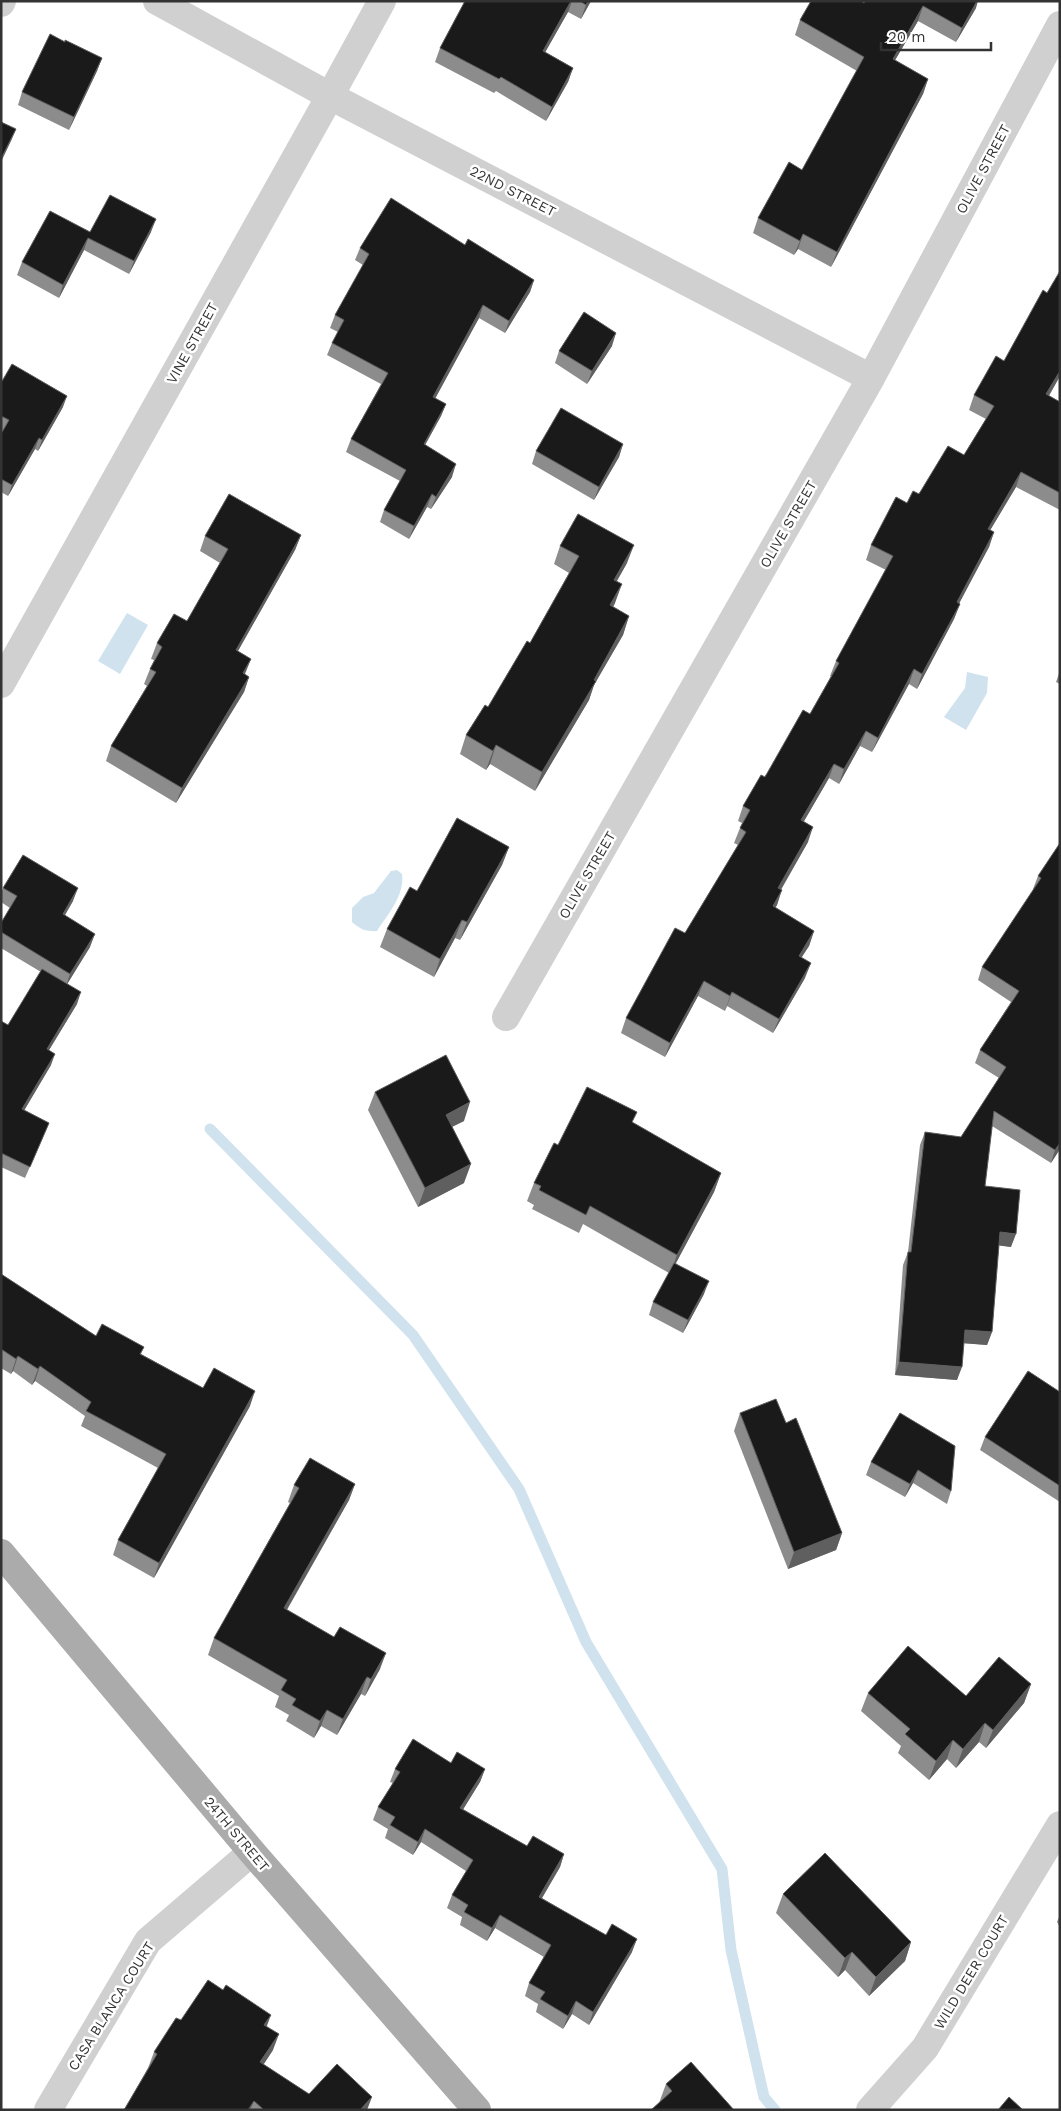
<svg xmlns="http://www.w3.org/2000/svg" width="1061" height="2111" font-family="'Work Sans',sans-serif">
	<rect width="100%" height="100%" fill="#fff"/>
	<path fill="#cfe2ee" d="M127,613L148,625L120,674L98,661Z
		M967,672L988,677L987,693L966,730L944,717L965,688Z
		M397,870L402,874C405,895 388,914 377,931C366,932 360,929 352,922V908L363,897L374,893L391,871Z"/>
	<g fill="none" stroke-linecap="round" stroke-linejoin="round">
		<path stroke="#cfe2ee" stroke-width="11" d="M210,1129L413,1335L519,1489L586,1642L722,1869L731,1950L764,2097L775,2110"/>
		<path stroke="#d0d0d0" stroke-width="28" d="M157,1L330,96L871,378
			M1,3L2,1
			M1,684L330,96L382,1
			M506,1017L871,378L1060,25
			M48,2110L148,1941L252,1852
			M870,2110L925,2048L1060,1825"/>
		<path stroke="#ababab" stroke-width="28" d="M1,1553L252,1852L477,2110"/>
	</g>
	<path fill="#8c8c8c" d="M465,1H591L581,19L568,12L545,52L573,68L568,82L546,121L496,91L494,93L435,62L440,48Z
		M864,3L976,8L956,42L918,21L895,60L928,79L923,94L831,267L798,249L794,255L753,233L758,218L802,170L857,71L795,35L800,20Z
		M65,42L102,58L97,71L69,130L18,105L22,92Z
		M90,232H151L129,274L84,250L59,298L17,275L22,262Z
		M465,245L534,280L530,292L505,333L479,318L435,398L446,404L441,416L425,445L452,477L431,509L427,507L409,539L380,522L384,510L400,481L346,452L351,439L381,384L327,355L332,343L338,332L330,328L335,315L363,265L355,260L360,248Z
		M612,346L587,384L555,363L559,351Z
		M1004,361L1060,376L1049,396L1060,402V510L1016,487L990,530L994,532L989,547L959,603L960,604L954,619L917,689L909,684L872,752L860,746L839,784L829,778L804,821L808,842L781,890L777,905L775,908L814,931L809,946L801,957L805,978L773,1033L727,1006L725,1011L698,996L665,1057L621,1033L626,1018L685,933L738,845L734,843L742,823L738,821L743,806L810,714L831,676H830L836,661L886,570L866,560L871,545L907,503L964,455L986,419L969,410L974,395Z
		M1,383L63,407L38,451L35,449L8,496L1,492V434L3,431L1,430Z
		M623,444L619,457L594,500L532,464L536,451Z
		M301,535L295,550L238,651L245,674L249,677L244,692L176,803L106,761L111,746L147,686L144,684L150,669L154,660L151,659L157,643L187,621L220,563L200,551L205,536Z
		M560,546L627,563L617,581L615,603L613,607L629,616L623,635L594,685L589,700L535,791L490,764L486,770L460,754L466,735L488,707L530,643L569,573L554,564Z
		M1060,671V684L1056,682Z
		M1060,843V1149L1051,1163L992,1126L985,1186L1011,1247L999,1245L992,1332L987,1345L964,1343L957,1380L895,1375L903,1265L908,1252L920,1145L925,1132L961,1137L999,1078L975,1063L980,1050L1011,1002L978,980L982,967L1034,890L1033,889L1038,876Z
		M509,847L502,865L460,940L455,938L434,977L380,947L387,929L417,891Z
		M3,888L73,901L65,915L90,947L67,984L77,1004L49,1050L51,1065L24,1110L49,1123L25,1178L1,1167V1021L8,1025L41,972L1,948V923L10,908L1,902V893Z
		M375,1092L464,1121L452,1127L464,1183L418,1207L368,1110Z
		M633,1123L721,1173L714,1192L676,1263L704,1294L683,1333L649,1315L653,1302L669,1273L583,1224L579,1233L532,1209L534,1205L527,1201L534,1183L558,1145Z
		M1,1274L96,1336L144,1347L141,1354L203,1388L250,1406L154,1578L113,1555L118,1540L158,1468L81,1426L85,1416L35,1381L32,1385L13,1371L11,1374L1,1368Z
		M1060,1392V1502L980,1450L985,1437Z
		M740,1413L786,1423L842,1533L836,1550L788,1569L734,1431Z
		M900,1413L951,1491L947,1504L913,1483L905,1497L866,1475L871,1462Z
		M355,1484L349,1500L287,1610L380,1669L365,1696L361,1694L337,1735L321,1726L314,1738L286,1721L289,1715L275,1707L279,1696L208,1655L214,1638L290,1503L288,1502L294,1485Z
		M1031,1684L1024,1703L986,1748L979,1742L956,1768L947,1759L929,1780L898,1753L901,1746L861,1711L868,1693L966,1696Z
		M451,1763L485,1769L480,1782L463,1809L527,1846L564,1854L560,1867L542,1898L632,1952L589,2025L572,2014L563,2029L536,2012L538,2004L525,1996L529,1983L544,1957L495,1928L487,1941L460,1925L462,1917L447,1908L452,1895L466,1871L421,1842L413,1855L385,1838L388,1829L373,1820L378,1807L393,1783L390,1782L395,1769Z
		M783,1894L911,1942L905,1961L869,1996L845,1970L838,1977L776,1913Z
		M1060,1915V1927L1057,1922Z
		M181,2020L267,2026L273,2050L263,2065L309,2094L367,2110H124L148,2068L154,2052Z
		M666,2084L734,2110L659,2103Z"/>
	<path fill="#5f5f5f" d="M571,1H572L568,12L538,65L543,51Z
		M588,1H591L581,19L586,5Z
		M977,1H978L976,8L956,42L962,28Z
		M923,6L918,21L887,74L893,59Z
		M102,58L97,71L69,130L74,117Z
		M573,68L568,82L546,121L552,107Z
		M928,79L923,94L831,267L837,252Z
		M16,129L11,141L1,162V159Z
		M156,219L151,232L129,274L134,261Z
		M803,234L798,249L794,255Z
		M88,238L84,250L59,298L63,285Z
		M534,280L530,292L505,333L509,321Z
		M483,305L479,318L429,410L433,397Z
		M616,333L612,346L587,384L592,371Z
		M1060,371V376L1041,409L1046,394Z
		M67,396L63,407L38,451L42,440Z
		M446,404L441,416L419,456L424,444Z
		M39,438L35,449L8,496L12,485Z
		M623,444L619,457L594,500L599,487Z
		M456,464L452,477L431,509L436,497Z
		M1021,472L1016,487L982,544L988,529Z
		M432,494L427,507L409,539L414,526Z
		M994,532L989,547L952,617L957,602Z
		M301,535L295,550L230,665L236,650Z
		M634,545L627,563L607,598L614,580Z
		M622,584L615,603L604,624L610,605Z
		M960,604L954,619L917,689L922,674Z
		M629,616L623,635L594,685L589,700L535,791L542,772Z
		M251,659L245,674L237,688L243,673Z
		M914,669L909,684L872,752L878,738Z
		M249,677L244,692L176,803L182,788Z
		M866,731L860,746L839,784L844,769Z
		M496,745L490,764L486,770L493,751Z
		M834,764L829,778L796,835L801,820Z
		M813,827L808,842L773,903L778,888Z
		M509,847L502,865L460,940L467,922Z
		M78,888L73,901L58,927L63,914Z
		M782,890L777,905L767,921L773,906Z
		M462,920L455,938L434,977L440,959Z
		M814,931L809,946L793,971L799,956Z
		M95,934L90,947L66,986L70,974Z
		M811,963L805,978L773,1033L779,1019Z
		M704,981L698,996L665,1057L670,1043Z
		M81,992L77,1004L43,1060L47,1049Z
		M732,992L727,1006L725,1011L730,996Z
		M55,1054L51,1065L18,1121L22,1109Z
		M470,1102L464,1121L439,1133L446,1115Z
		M1060,1143V1149L1051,1163L1055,1150Z
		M471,1164L464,1183L418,1207L425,1188Z
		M721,1173L714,1192L670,1274L677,1255Z
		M1000,1232L1016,1234L1011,1247L995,1245Z
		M709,1281L704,1294L683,1333L688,1320Z
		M965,1330L992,1332L987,1345L960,1343Z
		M18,1356L13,1371L11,1374L16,1359Z
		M899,1362L962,1367L957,1380L895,1375Z
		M40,1366L35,1381L32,1385L38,1369Z
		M255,1391L250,1406L154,1578L159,1563Z
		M918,1470L913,1483L905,1497L910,1484Z
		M355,1484L349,1500L278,1625L284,1608Z
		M842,1533L836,1550L788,1569L794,1552Z
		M386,1653L380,1669L365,1696L371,1679Z
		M367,1677L361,1694L337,1735L343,1719Z
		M1031,1684L1024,1703L986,1748L993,1730Z
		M327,1710L321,1726L314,1738L320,1721Z
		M985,1723L979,1742L956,1768L963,1749Z
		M953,1740L947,1759L929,1780L936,1761Z
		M485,1769L480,1782L456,1821L460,1808Z
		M425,1829L421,1842L413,1855L418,1842Z
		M564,1854L560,1867L535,1910L539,1897Z
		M500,1915L495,1928L487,1941L492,1928Z
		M637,1939L632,1952L589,2025L593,2012Z
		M911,1942L905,1961L869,1996L876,1977Z
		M852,1952L845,1970L838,1977L845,1958Z
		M576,2001L572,2014L563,2029L568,2016Z
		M271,2015L265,2031L264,2025Z
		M279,2034L273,2050L254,2079L260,2062Z
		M372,2097L367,2110H360Z
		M254,2101L250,2110H248Z"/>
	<path fill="#1a1a1a" stroke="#5f5f5f" d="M465,1H571L543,51L573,68L552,107L501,77L499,79L440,48Z
		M580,1H588L586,5Z
		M811,1H861L864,3L865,1H977L962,28L923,6L893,59L928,79L837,252L803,234L800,241L758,218L789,162L802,170L864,57L800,20Z
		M50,34L65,42V40L102,58L74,117L22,92Z
		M1,122L16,129L1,159Z
		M110,195L156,219L134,261L88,238L63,285L22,262L50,211L90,232Z
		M391,198L465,245L468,239L534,280L509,321L483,305L433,397L446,404L424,444L456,464L436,497L432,494L414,526L384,510L406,470L351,439L388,373L332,343L344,320L335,315L369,254L360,248Z
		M1060,271V371L1046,394L1060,402V493L1021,472L988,529L994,532L957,602L960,604L922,674L914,669L878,738L866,731L844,769L834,764L801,820L813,827L778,888L782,890L773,906L814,931L799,956L811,963L779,1019L732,992L730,996L704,981L670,1043L626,1018L675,928L685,933L746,832L740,828L750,810L743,806L761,775L765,777L803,710L810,714L839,663L836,661L893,556L871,545L896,497L907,503L913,491L919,494L948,446L964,455L994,406L974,395L996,356L1004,361L1043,290L1047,293Z
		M584,312L616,333L592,371L559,351Z
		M12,364L67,396L42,440L39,438L12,485L1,479V434L9,420L1,416V383Z
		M561,408L623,444L599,487L536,451Z
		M229,494L301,535L236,650L251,659L243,673L249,677L182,788L111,746L156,672L150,669L162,647L157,643L174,614L187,621L228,549L205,536Z
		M578,514L634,545L614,580L622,584L610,605L629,616L594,680L596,681L542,772L496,745L493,751L466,735L485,705L488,707L527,641L530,643L579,556L560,546Z
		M457,818L509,847L467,922L462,920L440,959L387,929L410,887L417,891Z
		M1060,843V1143L1055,1150L994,1111L985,1186L1020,1190L1016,1234L1000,1232L992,1332L965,1330L962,1367L899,1362L908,1252H911L925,1132L961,1137L1006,1067L980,1050L1019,991L982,967L1041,878L1038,876Z
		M23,855L78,888L63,914L95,934L70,974L1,932V923L17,896L3,888Z
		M42,969L81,992L47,1049L55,1054L22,1109L49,1123L30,1167L1,1153V1021L8,1025Z
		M446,1055L470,1102L446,1115L471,1164L425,1188L375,1092Z
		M587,1087L637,1112L632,1122L721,1173L677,1255L590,1206L586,1215L539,1190L541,1186L534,1183L554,1143L558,1145Z
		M674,1263L709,1281L688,1320L653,1302Z
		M1,1274L96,1336L102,1324L144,1347L140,1354L203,1388L214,1368L255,1391L159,1563L118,1540L166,1454L86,1411L91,1402L40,1366L38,1369L18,1356L16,1359L1,1349Z
		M1028,1371L1060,1392V1486L985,1437Z
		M776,1399L786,1423L796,1418L842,1533L794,1552L740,1413Z
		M900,1413L955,1446L951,1491L918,1470L910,1484L871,1462Z
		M310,1458L355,1484L284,1608L334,1637L340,1627L386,1653L371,1679L367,1677L343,1719L327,1710L320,1721L292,1705L296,1699L281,1690L287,1680L214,1638L299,1488L294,1485Z
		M908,1646L966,1696L999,1657L1031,1684L993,1730L985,1723L963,1749L953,1740L936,1761L905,1734L910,1729L868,1693Z
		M413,1739L451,1763L457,1752L485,1769L460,1808L527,1846L533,1836L564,1854L539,1897L606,1935L612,1924L637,1939L593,2012L576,2001L568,2016L540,1999L545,1992L529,1983L551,1945L500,1915L492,1928L464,1912L468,1905L452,1895L473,1860L425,1829L418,1842L390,1825L395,1817L378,1807L400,1772L395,1769Z
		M825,1853L911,1942L876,1977L852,1952L845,1958L783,1894Z
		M208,1980L223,1990L226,1985L271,2015L264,2025L279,2034L260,2062L309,2094L337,2064L372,2097L360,2110H264L254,2101L248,2110H124L157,2054L154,2052L176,2018L181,2020Z
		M691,2062L734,2110H651L672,2091L666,2084Z
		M1009,2097L1023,2110H998Z"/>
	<g text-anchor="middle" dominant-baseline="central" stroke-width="5" stroke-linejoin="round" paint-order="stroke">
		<g font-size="14" fill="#333" stroke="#fff">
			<text transform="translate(983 169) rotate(-62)">OLIVE STREET</text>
			<text transform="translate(513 191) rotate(27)">22ND STREET</text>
			<text transform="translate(192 343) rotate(-61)">VINE STREET</text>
			<text transform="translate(788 524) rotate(-60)">OLIVE STREET</text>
			<text transform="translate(587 875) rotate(-60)">OLIVE STREET</text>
			<text transform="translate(237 1834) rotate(50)">24TH STREET</text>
			<text transform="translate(971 1972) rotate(-59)">WILD DEER COURT</text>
			<text transform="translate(111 2006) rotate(-58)">CASA BLANCA COURT</text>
		</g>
	</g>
	<rect width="1061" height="2111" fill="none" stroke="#333333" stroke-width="5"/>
	<path d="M881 42v8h110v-8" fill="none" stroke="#333333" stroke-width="2.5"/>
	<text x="888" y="42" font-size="15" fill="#333333" stroke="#ffffff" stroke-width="4" paint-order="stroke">20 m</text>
</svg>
